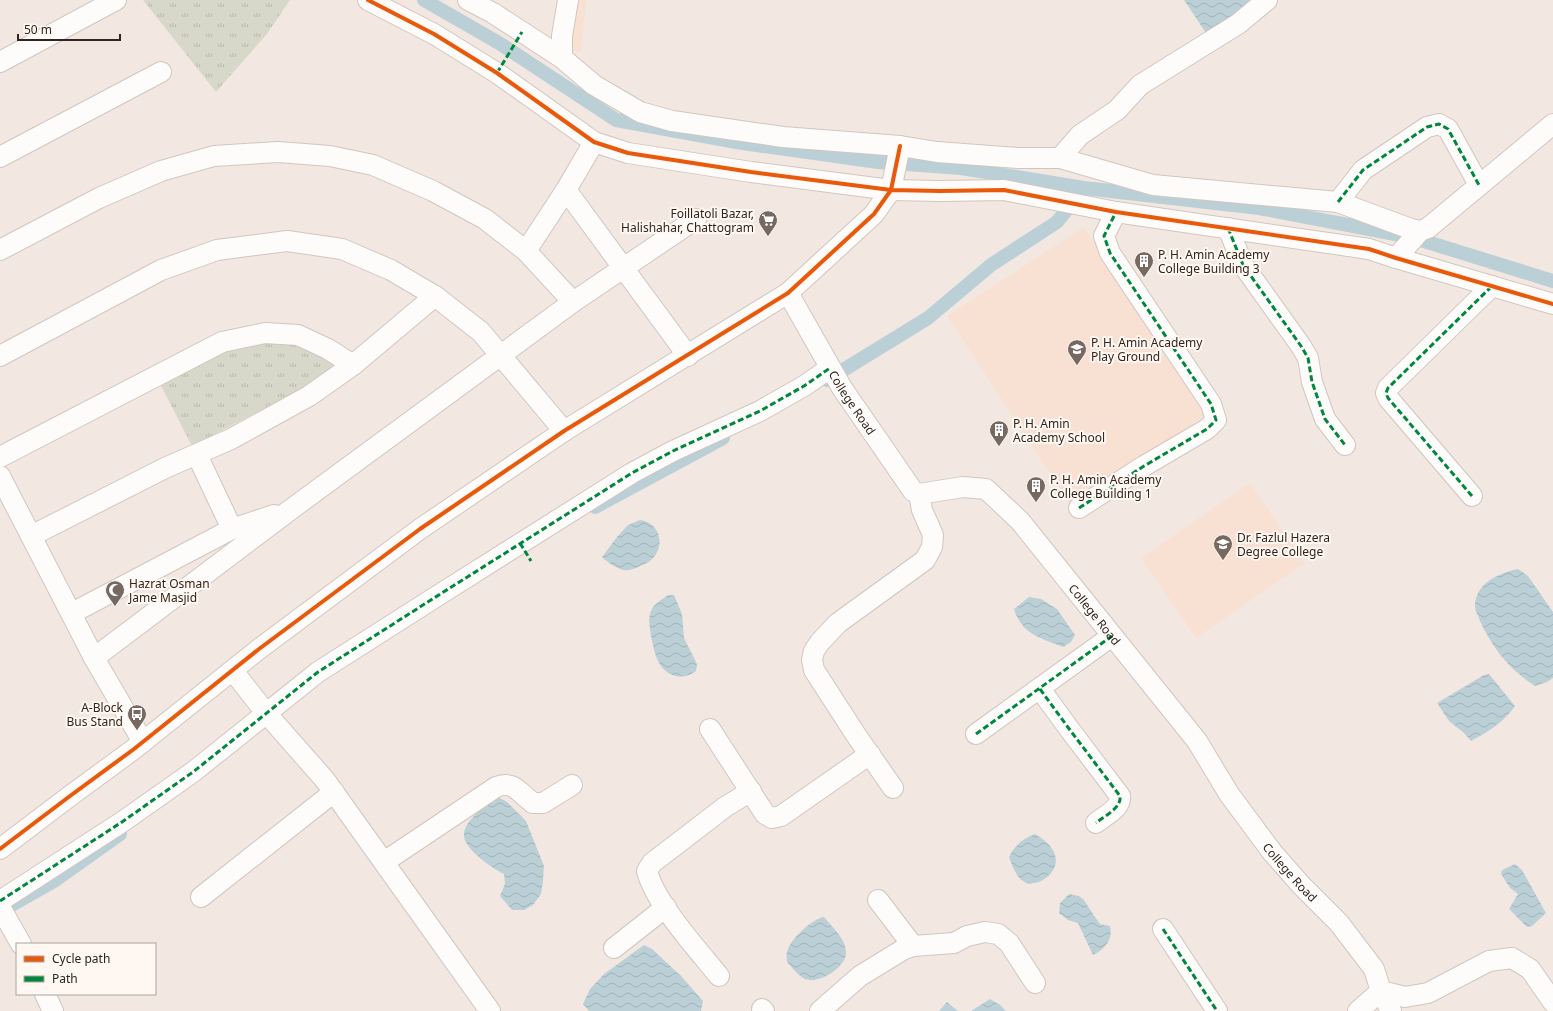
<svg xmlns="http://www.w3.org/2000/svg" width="1553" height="1011" font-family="'Noto Sans',sans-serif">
	<defs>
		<pattern id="grass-tufts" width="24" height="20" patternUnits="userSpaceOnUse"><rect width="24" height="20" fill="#d7d8c9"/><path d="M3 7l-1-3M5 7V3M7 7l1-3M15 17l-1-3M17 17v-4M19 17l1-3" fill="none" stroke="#b9b9ac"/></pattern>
		<pattern id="water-waves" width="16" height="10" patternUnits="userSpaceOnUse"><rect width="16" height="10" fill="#bbd0d6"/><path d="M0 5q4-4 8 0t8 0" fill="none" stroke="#a1b2b7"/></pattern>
	</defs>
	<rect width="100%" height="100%" fill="#f3e8e1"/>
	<path fill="#f8e1d3" d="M573,0H586L581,52L568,51Z
		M1084,227L1206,415L1070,504L947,316Z
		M1250,483L1305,563L1196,638L1141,558Z"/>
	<path fill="url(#grass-tufts)" d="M143,0H290L267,34L216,92Z
		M251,341H284L311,350L329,359L339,369L192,446L159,382L217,351Z"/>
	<path fill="url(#water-waves)" d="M1184,0H1253L1254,3L1206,33Z
		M640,520C662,523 666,549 649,562C646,564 641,565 638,567C634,569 628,571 623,570C616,568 607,562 602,557L617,537L628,525Z
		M1518,569L1528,576L1553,612V678L1547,682L1535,686C1509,669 1493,649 1480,621C1479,617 1475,611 1475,607C1475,583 1499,573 1518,569Z
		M668,595H674L682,614L684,638L697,664L696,671C684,680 670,678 661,666C655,658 653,645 651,636C650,627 647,618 652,609C655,603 663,599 668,595Z
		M1029,597L1041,599L1057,609L1075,635L1071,642L1063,647C1041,638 1022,635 1014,609Z
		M1489,674L1515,706C1504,722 1488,732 1471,741L1464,733L1449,721L1437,703L1484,675Z
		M498,797L507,802L526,821L544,866L543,881L541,894L533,905L524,910H512L500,896L505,884L504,874C492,868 465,850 464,836C463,821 487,804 498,797Z
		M1035,834C1082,861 1037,893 1023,881C1015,875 1012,865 1009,857C1014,846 1023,838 1035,834Z
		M1515,864L1522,870L1546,913L1532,926L1527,927L1509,909L1518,894L1510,888L1501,874L1502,870Z
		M1069,894L1079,896L1084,900L1093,914L1100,924L1110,926C1113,940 1105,949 1093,955L1078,923L1068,920L1059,913L1060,903Z
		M824,917C832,927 845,938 846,951C848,967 818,985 805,979C798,976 792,967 787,962C787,959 786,955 787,952C790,939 812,919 824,917Z
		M644,945L652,949L681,976L703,1001L701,1011H589L583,1004L590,989L604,974Z
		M990,999L1000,1005L1006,1011H971Z
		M947,1002L958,1011H939Z"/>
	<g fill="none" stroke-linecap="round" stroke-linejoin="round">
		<path stroke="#bbd0d6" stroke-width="14" d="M424,0L499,43L616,120L742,143L878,162L961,168L1084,188L1259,208L1411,237L1553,281
			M827,380L928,318L991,265L1057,222L1084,188
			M595,507L723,438
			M3,910L54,881L120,834"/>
		<g stroke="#d1c6bf" stroke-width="22">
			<g id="minor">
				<path d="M368,0L434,34L497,73L594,142L628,153L751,172L891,190L940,191L1004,190L1116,212L1369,249L1396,258L1553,304"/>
				<path d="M468,0L493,13L562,58L594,85L640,112L672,121L783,137L900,146L937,152L1018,158H1060L1153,185L1338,202L1411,229L1420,231L1428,228L1553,124"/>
				<path d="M562,58V36L568,0"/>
				<path d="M0,62L116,0"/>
				<path d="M0,157L161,72"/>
				<path d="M1060,158L1080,135L1117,110L1140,85L1238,24L1267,0"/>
				<path d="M566,190L688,356"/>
				<path d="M1338,202L1363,170L1427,127L1439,124L1448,129L1479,185"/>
				<path d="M1228,228L1243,265L1301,346L1308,358L1312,382L1325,419L1345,445"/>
				<path d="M0,250L99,198L161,171L214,156L278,152L330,156L373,165L433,191L485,219L526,251L573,302"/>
				<path d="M526,251L566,190L594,142"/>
				<path d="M1396,258L1420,231"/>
				<path id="s1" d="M788,293L842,388L913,491L919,494L963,487L986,489L1020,521L1197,741L1229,794L1272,852L1301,885L1339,923L1374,969L1381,991L1391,1011"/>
				<path d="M0,356L161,270L217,250L287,241L342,249L391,270L435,296L481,332L564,431"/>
				<path d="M197,455L232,529"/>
				<path d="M0,457L222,342L265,333L298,335L328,349L353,365"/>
				<path d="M0,476L94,658L143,742"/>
				<path d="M1472,496L1388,398L1386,393L1388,388L1492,286"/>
				<path d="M1079,508L1144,466L1207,429L1216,420L1211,404L1110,253L1104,236L1116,212"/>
				<path d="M31,536L165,468L231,439L309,396L353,365L435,296"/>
				<path d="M72,613L232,529L274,515"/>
				<path d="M94,658L290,510L573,302L696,219"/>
				<path d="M233,671L266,713L325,780L490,1011"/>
				<path d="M1040,689L1070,730L1120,796C1122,808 1104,816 1096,823"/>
				<path d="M710,729L765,814L772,818L781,816L870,754"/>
				<path d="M976,734L1112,636"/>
				<path d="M893,788L856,735L814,670L812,660L814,651L820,642L838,623L925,560L932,547L933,535L922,510L919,494"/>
				<path d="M0,849L70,796L134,749L259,649L420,529L564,431L788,293L874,214L891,190L900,146"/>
				<path d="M384,862L496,787C514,780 519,793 533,803H543L572,785"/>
				<path d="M201,897L334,792"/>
				<path d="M878,900L913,946"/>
				<path d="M0,901L122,822L193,772L318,672L434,598L632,473L673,451L760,411L804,386L830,368"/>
				<path d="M0,907L21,944"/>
				<path d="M1163,929L1217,1011"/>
				<path d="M614,948L666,907"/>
				<path d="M719,976C698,950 655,903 647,871L652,863L725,807L751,791"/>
				<path d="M1381,991L1405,997L1428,993L1489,961L1512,958L1530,969L1553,1002"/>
				<path d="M45,994L53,1011"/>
				<path d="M762,1009L764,1011"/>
				<path d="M820,1011L860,976L904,949L913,946L954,943L967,936L985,932L998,934L1009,943L1035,983"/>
				<path d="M1358,1011L1381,991"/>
			</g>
		</g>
		<use href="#minor" stroke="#fdfcfa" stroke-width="20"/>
		<path stroke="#00873e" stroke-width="3" stroke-dasharray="6 3" stroke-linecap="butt" d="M497,73L522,32
			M1338,202L1363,170L1427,127L1439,124L1448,129L1479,185
			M1228,228L1243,265L1301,346L1308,358L1312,382L1325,419L1345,445
			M1472,496L1388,398L1386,393L1388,388L1492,286
			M1079,508L1144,466L1207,429L1216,420L1211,404L1110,253L1104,236L1116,212
			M520,543L531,561
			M1040,689L1070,730L1120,796C1122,808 1104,816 1096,823
			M976,734L1112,636
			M0,901L122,822L193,772L318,672L434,598L632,473L673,451L760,411L804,386L830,368
			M1163,929L1217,1011"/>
		<g stroke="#fef7f2" stroke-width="6">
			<path id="cycleway" d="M368,0L434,34L497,73L594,142L628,153L751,172L891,190L940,191L1004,190L1116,212L1369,249L1396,258L1553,304
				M0,849L70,796L134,749L259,649L420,529L564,431L788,293L874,214L891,190L900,146"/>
		</g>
		<use href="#cycleway" stroke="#e8590c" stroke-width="4"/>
	</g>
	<defs>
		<g id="supermarket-pin" transform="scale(1)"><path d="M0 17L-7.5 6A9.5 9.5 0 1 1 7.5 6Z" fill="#756961" stroke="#fef7f2"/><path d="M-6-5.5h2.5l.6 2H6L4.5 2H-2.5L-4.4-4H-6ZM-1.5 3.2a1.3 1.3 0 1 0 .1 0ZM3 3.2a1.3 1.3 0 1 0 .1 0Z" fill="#fff"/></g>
		<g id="building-pin" transform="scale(1)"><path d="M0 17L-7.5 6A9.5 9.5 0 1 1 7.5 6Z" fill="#756961" stroke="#fef7f2"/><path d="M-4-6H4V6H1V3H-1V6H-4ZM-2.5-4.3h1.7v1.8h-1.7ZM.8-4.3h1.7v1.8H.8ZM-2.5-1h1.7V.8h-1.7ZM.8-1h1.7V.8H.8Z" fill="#fff"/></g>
		<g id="school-pin" transform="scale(1)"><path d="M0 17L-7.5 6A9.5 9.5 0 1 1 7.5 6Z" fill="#756961" stroke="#fef7f2"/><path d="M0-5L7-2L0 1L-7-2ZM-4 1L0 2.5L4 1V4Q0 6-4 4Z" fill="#fff"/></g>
		<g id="university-pin" transform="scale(1)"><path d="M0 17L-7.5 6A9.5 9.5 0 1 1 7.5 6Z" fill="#756961" stroke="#fef7f2"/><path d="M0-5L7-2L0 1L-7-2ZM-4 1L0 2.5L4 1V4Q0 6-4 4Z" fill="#fff"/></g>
		<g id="mosque-pin" transform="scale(1)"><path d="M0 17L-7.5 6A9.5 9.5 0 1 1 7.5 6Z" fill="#756961" stroke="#fef7f2"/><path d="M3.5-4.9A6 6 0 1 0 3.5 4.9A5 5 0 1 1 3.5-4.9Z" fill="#fff"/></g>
		<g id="bus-pin" transform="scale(1)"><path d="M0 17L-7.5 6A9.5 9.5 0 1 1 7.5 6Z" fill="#756961" stroke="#fef7f2"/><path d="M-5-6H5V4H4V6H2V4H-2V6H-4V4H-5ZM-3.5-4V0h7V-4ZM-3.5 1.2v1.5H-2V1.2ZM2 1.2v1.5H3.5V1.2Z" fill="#fff"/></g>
	</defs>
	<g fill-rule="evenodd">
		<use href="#supermarket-pin" x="768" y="220"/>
		<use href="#building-pin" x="1144" y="261"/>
		<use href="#school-pin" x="1077" y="349"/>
		<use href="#building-pin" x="999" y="430"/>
		<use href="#building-pin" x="1036" y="486"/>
		<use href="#university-pin" x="1223" y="544"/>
		<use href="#mosque-pin" x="115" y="590"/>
		<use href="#bus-pin" x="137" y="714"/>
	</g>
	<g text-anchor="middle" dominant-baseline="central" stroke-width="4" stroke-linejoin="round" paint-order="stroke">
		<g font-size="12" fill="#31241c" stroke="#fef7f2" text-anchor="start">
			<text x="754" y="213" text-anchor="end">Foillatoli Bazar,<tspan x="754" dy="14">Halishahar, Chattogram</tspan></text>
			<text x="1158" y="254">P. H. Amin Academy<tspan x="1158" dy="14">College Building 3</tspan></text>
			<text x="1091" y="342">P. H. Amin Academy<tspan x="1091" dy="14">Play Ground</tspan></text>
			<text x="1013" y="423">P. H. Amin<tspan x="1013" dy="14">Academy School</tspan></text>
			<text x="1050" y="479">P. H. Amin Academy<tspan x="1050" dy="14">College Building 1</tspan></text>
			<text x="1237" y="537">Dr. Fazlul Hazera<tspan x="1237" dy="14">Degree College</tspan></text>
			<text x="129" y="583">Hazrat Osman<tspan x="129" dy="14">Jame Masjid</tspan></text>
			<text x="123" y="707" text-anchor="end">A-Block<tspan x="123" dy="14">Bus Stand</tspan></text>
		</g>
		<g font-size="12" fill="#31241c" stroke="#fef7f2">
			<text stroke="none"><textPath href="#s1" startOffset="127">College Road</textPath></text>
			<text stroke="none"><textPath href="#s1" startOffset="475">College Road</textPath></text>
			<text stroke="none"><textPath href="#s1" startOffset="799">College Road</textPath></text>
		</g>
	</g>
	<rect x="16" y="943" width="140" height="52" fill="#fef7f2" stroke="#aca39c"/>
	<rect x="24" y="956" width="20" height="6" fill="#e8590c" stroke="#aca39c"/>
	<text x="52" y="963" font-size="12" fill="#31241c">Cycle path</text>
	<rect x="24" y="976" width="20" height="6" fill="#00873e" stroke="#aca39c"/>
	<text x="52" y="983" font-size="12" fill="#31241c">Path</text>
	<path d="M18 34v6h102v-6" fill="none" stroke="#31241c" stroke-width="2"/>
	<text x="24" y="34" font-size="12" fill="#31241c" stroke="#fef7f2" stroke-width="3" paint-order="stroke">50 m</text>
</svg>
